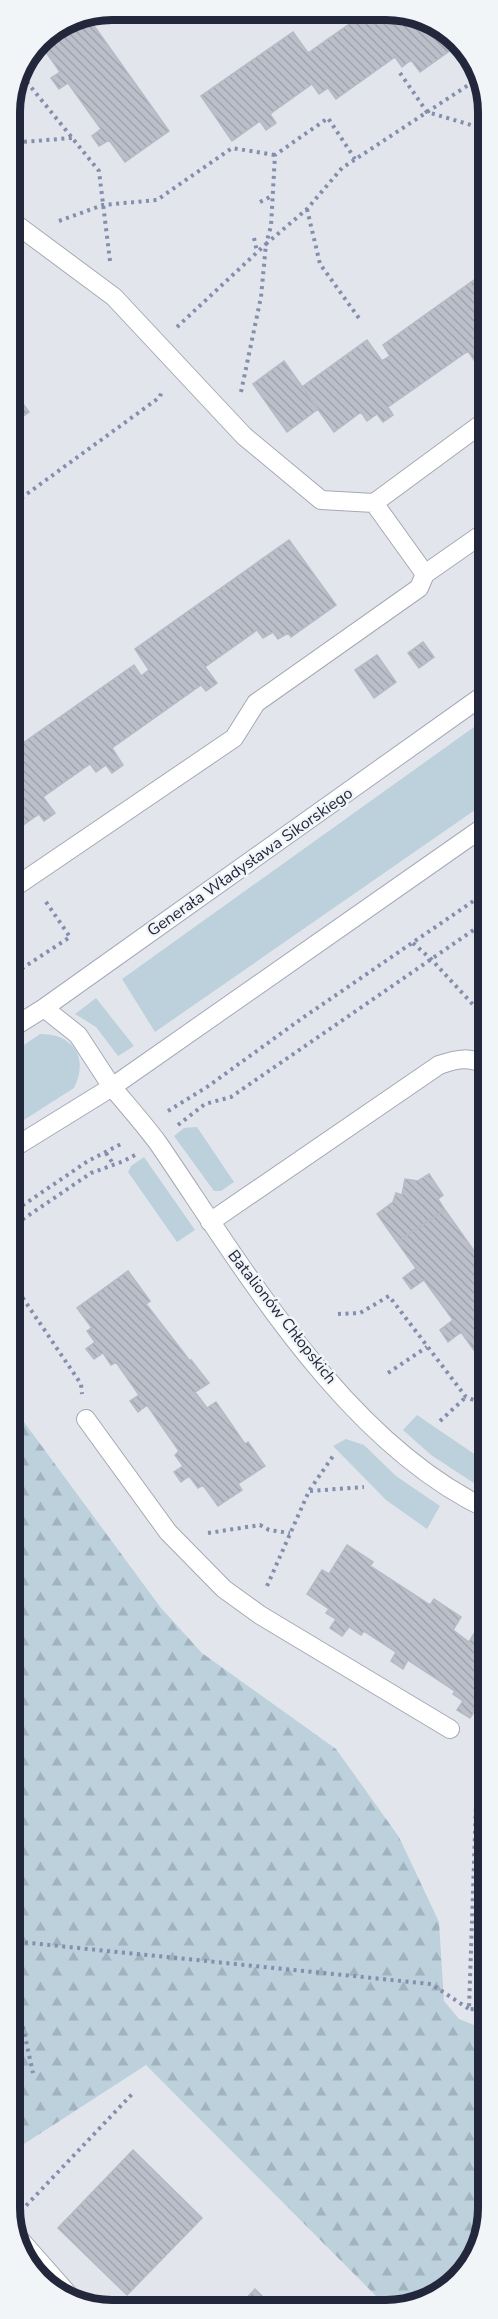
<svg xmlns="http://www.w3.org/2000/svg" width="498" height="2319" font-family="'Nunito Sans',sans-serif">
	<defs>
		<pattern id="forest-firs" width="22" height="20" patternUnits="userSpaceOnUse" patternTransform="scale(1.5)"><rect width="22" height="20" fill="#bcd1dc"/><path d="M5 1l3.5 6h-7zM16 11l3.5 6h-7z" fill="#a1b3be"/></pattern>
		<pattern id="building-back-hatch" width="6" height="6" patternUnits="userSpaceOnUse" patternTransform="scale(1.5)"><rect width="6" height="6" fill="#babfc9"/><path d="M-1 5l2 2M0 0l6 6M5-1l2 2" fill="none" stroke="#a0a4ae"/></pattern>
	</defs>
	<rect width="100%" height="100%" fill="#e2e6ec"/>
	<path fill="#bcd1dc" d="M488,717V801L155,1032L122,979Z
		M96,998L134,1046L118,1056L96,1027L75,1014Z
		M40,1034C74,1034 89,1058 74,1088L10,1129L9,1055Z
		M197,1127L234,1182L221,1191H214L174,1136L184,1128Z
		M144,1157L195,1230L177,1242L128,1172L131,1166Z
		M417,1415L489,1464V1493L431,1455L403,1430Z
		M346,1439L364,1445L396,1476L440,1506L427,1529L386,1500L333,1446Z"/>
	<path fill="url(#forest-firs)" d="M10,1403L161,1608L202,1653L336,1749L399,1837L439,1922L444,2001L459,2019L479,2027L489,2036V2214L459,2280L400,2309H389L146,2065L10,2153Z"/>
	<path fill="url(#building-back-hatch)" stroke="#b5bac5" stroke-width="1.5" d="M413,12L462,42L420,72L411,60L402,67L395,57L336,99L328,88L319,94L312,84L270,114L276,123L266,130L260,121L232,141L201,96L293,32L308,53L365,13Z
		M87,16L169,131L125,162L109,140L99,146L92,136L101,129L68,83L59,89L51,78L60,72L41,45L80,17Z
		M488,270V359L484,353L474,360L468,351L388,407L393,415L383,422L377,414L367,421L361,412L334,432L302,387L367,340L382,361L390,356L383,345Z
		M284,361L318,409L287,432L253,384Z
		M9,385L29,412L9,426Z
		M289,540L336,605L291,637L288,633L278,639L273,632L263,638L257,630L205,667L217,683L206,691L201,685L112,748L123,765L112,773L106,765L96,772L90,764L43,797L55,813L44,821L39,814L9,835V753L134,665L141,676L149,670L135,649Z
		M423,642L434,657L419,668L408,653Z
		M377,655L396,682L374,698L355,670Z
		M429,1174L443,1195L438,1199L445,1210L397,1242L377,1214L393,1202L396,1193L402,1195L405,1179L418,1181Z
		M445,1210L489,1272V1371L461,1332L448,1342L440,1330L453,1320L424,1280L411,1289L403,1278L416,1268L397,1242Z
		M128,1271L150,1301L146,1304L190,1361L191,1360L209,1383L195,1392L207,1408L216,1402L245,1444L248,1442L265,1466L238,1484L242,1490L218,1506L203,1485L198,1488L189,1476L181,1482L174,1472L183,1466L175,1455L179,1451L147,1405L138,1412L130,1401L139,1395L116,1362L111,1365L103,1353L94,1359L86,1349L95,1342L87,1331L92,1328L77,1308Z
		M489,1375V1392L485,1394L477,1383Z
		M347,1545L373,1562L370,1566L430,1605L434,1599L461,1617L453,1630L469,1642L475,1632L489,1641L488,1716L476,1709L470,1718L457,1710L463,1701L453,1694L455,1691L408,1660L403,1669L391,1661L396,1652L364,1631L361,1635L349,1627L342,1636L330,1628L336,1619L326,1613L329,1609L307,1594L322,1570L329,1574Z
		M484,1857H489V1878H483Z
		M482,1938H489V1958H480Z
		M133,2150L202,2218L127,2295L58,2228Z
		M255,2289L275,2309H236Z"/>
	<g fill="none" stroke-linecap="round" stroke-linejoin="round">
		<g stroke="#a5a9b4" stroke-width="20">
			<path id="lane" d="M17,2236L69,2295"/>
		</g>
		<g stroke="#a5a9b4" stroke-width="20">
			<path id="street" d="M9,219L114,297L244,436L321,500L374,503L488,419
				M425,574L488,530
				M9,891L234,738L256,703L419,588L425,574L374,503
				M112,1087C127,1105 144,1124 158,1143C245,1270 345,1443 489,1510
				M210,1222L439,1065C460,1058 468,1057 488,1065
				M86,1419L168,1532L224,1589L260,1615L450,1729"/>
		</g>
		<g stroke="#a4aaba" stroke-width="20">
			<path id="secondary" d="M44,1008L78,1035L112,1087
				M9,1030L44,1008L488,692
				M10,1150L112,1087L488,824"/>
		</g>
		<path stroke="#848eae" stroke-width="4" stroke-dasharray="3 4.5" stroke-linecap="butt" d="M400,73L427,112L488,130
			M22,76L99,171L110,261
			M9,118L27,82
			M9,143L72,138
			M260,202L272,196
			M307,209L320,264L361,321
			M59,221L103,205L157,200L232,148L275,155
			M254,238L257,252
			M177,327L266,244L271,226L275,155L328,118L355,159
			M241,392L261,297L266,244L307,209L342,168L479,78
			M9,507L160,397L162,389
			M413,943L432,960L488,1021
			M9,977L70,937L44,899
			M168,1111L207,1087L301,1019L488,891
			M178,1125L205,1104L231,1097L488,920
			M106,1153L114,1165
			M10,1214L88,1161L123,1143
			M10,1228L91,1173L124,1161L135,1155
			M10,1279L81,1384L82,1394
			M338,1314L360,1313L389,1296L466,1397L489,1406
			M388,1373L427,1347
			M440,1421L466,1397
			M310,1491L364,1487
			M208,1533L260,1525L269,1530L290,1533
			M267,1586L309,1491L333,1456
			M489,1749L478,1745L469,2009L489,2010
			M476,1803H489
			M10,1941L431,1984L469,2009
			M10,1968L33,2073
			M21,2211L134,2092"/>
		<use href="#lane" stroke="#fff" stroke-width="18"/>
		<use href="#street" stroke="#fff" stroke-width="18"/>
		<use href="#secondary" stroke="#fff" stroke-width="18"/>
	</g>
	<g text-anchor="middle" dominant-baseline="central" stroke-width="5" stroke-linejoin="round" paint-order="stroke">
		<g font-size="16" fill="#23273c" stroke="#f2f5f8">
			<text transform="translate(250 862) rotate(-35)">Generała Władysława Sikorskiego</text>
			<text transform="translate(282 1317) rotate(52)">Batalionów Chłopskich</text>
		</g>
	</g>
	<path d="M0 0H498V2319H0ZM112 20H386A92 92 0 0 1 478 112V2208A92 92 0 0 1 386 2300H112A92 92 0 0 1 20 2208V112A92 92 0 0 1 112 20Z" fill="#f2f5f8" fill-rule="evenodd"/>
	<path fill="none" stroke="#23273c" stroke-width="8" d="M112 20H386A92 92 0 0 1 478 112V2208A92 92 0 0 1 386 2300H112A92 92 0 0 1 20 2208V112A92 92 0 0 1 112 20Z"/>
</svg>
